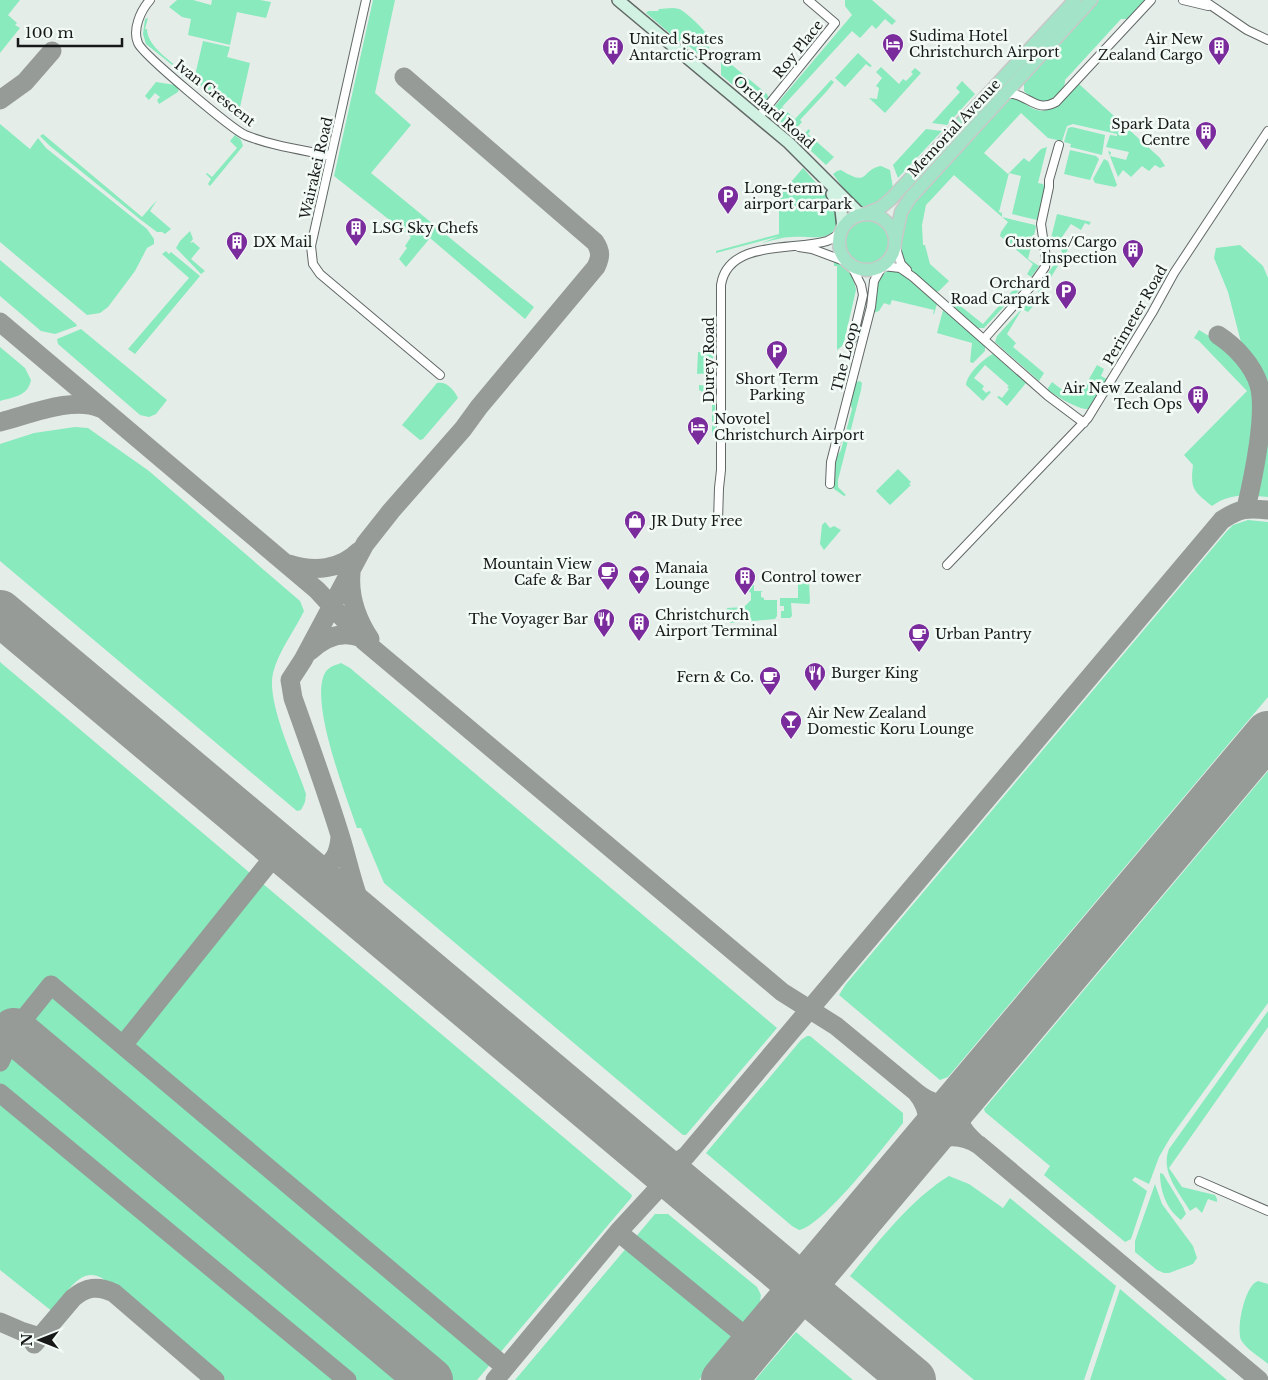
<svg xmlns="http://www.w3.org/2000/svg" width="1268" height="1380" font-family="'Libre Baskerville',serif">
	<rect width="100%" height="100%" fill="#e5ede9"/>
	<path fill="#88eabd" d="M0,0H20L8,15L17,23L15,25L20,28L0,53Z
		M177,0H193L211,5L212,0H260L271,2L266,18L237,12L230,45L188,35L191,19L182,17L169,7Z
		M373,0H395L375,93L411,125L371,173L534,307L525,319L430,238L406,267L399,259L407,248L405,246L411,237L334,176Z
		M845,0H872L896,21L892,25L885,19L876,29L872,25L860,38L852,31L782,107L795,119L831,80L834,82L827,91L800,120L802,122L791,134L770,117V112L852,15L845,6Z
		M1099,0H1147L1127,19H1121L1065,80C1065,87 1062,89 1058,94C1047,106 1034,102 1024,91V82Z
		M659,9C665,9 673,7 679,9C684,10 706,31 708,36C710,41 709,47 709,52L704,48L698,54L689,46L687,48L646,13L648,11H658Z
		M148,18L145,29H147C147,47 174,64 187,74L185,78L177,72L176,68L146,44L143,34L145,19Z
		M203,41L230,47L227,57L250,63L238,116L194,80Z
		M858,53L872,66L870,67L866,64L845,87L835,78Z
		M721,56L767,94L769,99L763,106L760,107L721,75Z
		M881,67L899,84L903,79L906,81L913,74L911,72L915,68L921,73L885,113L869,98L877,99L879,88L876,86L882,78L876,72Z
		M962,81L975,94L947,125L932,123L960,92L956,88Z
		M156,82L175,85L179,88L178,92L159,104L157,100L160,97L155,93L149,100L145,96Z
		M1079,84L1160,158L1165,166L1160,168L1155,165L1149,171L1142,166L1131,177L1123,170L1118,177L1108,151L1111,152L1110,156L1126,160L1129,152L1106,147L1110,135L1117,136V134L1073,124L1067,126L1062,141L1048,138L1021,113L984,153L1008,174L1024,158L1029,162L1041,149L1047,147L1038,183L1043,184L1045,188L1037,220L1012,214L1021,176L1009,173L999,212L1002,213V217L1035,225L1036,227L1028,259L1039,266L1031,277L1027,274L1033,264L1000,236L1001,232L1008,222L1002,217L955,176L954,175L926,205L922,225L923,245H925L930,264L949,281L939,291L936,292C926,284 910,274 904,262C896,246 904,224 909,208L1010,97C1022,98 1021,101 1030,107C1052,120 1065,95 1079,84Z
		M0,124L30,149L38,138L46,148L147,229L154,239V244L147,248L135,271L108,307L100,313L87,315L0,242Z
		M1072,127L1105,135L1102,155L1070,147L1071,144L1064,142L1068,128Z
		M809,129L810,131L808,134L834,157L826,165L798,139Z
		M926,129L942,131L898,178L893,165Z
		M43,134L142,217L157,200L150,211L171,229L165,234L162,232H157L141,220L50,146L40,136Z
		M235,135L241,140L243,146L210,186L208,184L211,179L206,174L207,173L212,177L237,148L230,141Z
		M1070,150L1096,156L1099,159L1090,180L1064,174Z
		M1104,159L1108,161L1117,185L1115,187L1095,183L1093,179Z
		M881,166L890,170L893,188C885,198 875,209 861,208L848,195L833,174L837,171L841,170C870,188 860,170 881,166Z
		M803,168L834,203L838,224C829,244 810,235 792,237C782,237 771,241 761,243L780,236L716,253V251L779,234V196Z
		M1057,214L1091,222L1089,225L1085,223L1081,230L1071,224L1062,237L1072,243L1040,295L1037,289L1062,253C1061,245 1053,245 1051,238Z
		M845 242a23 23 0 1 1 46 0a23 23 0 1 1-46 0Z
		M190,231L193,239L190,243L193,242L200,248L191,259L205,271L201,274L176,248L180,241Z
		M1240,245L1263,266L1268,278V497C1246,495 1230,493 1212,506C1194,491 1190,490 1193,465L1184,455L1247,391L1199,341L1194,338L1199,330C1221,343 1246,359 1255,385L1261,381L1259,373L1243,350L1228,292L1214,258L1216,248Z
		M166,251L169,254L171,252L200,276L135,354L128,349L189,278L162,254Z
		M0,260L76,324L77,326L55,334L41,331L0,296Z
		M834,261C848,266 854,277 856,290L844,342L842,346L837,350V266H834Z
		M890,270L900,272L937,304L934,314H933L934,310L892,300L890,305L884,303L879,311L873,313C876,299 873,275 890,270Z
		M1022,280L1026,283L984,328H977L951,305L953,300L983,324Z
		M1028,302H1031L1034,305L1028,312L1022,309L1007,334L1016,343L1013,347L1044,373L1039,381L995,342L997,336Z
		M943,310L985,345V351L973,363L970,362L972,343L937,333Z
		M81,329L167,400L156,414L149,417L140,415L58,344L57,339Z
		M0,347L25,368L31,380C28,396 14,397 0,401Z
		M698,352H714L712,365L707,373L697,374Z
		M993,354L1026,383L1007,406L997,397L999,396L1002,398L1009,389L1007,387L1009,386L985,365L974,378L984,386L982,389L986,393L989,391L991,392L983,401L966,385C967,374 983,359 993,354Z
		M1097,365L1104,369L1101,376L1107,379L1088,409C1079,410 1056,396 1048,390V388L1052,382L1069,395L1074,390L1081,393Z
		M860,381L862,383L861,390L838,480V487L846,495L844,496L834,489L832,485V473L836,458L841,450L852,409L850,402L856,382Z
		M437,383C447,381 454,390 458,398L423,439L420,440L402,425Z
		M699,385L710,386L714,391L717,436H712V397L699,390Z
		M75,427L88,428L149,471L300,601L304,611C294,632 279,650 273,673C266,702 296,764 306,794L305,802L301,810L297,811L0,561V444L34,433Z
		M898,469L911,482L909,484L911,485L890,505L876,491Z
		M1248,520L1268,522V697L948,1077L940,1080L839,995L846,984L1227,531L1233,525Z
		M825,522L830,528L834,526L841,530L824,550L820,544L822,525Z
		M744,573H764H749L748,584L754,585V591H763L761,592V597L764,598V600H777V616L775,619L730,623L727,608L744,607L751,600V593L747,589L748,586L745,583Z
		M798,581H809L810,602L809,604L791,603L792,616L790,618H781V611H784V606H780V598H798Z
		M0,662L632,1195L631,1198L477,1380H222L102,1278C79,1265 65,1296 53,1312L0,1270Z
		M341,663L350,668L777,1028L686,1135H683L384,883L361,828H357C347,798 306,695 327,670C331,666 336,665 341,663Z
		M1268,771V1003L1170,1138L1159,1157L1149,1184L1135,1177L1132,1180L1147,1191L1131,1239L1125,1242L1044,1175L1050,1166L985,1112L984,1109Z
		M1268,1011V1027L1169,1168L1182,1187L1215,1195L1217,1199V1202L1208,1199L1202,1213L1196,1207L1190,1211C1179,1192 1160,1172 1169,1149Z
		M807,1036H810L903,1113V1123C885,1145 823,1226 799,1230L792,1226L706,1153L801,1040Z
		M1160,1173L1163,1174L1183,1207L1186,1214L1181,1220C1166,1209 1160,1190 1160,1173Z
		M949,1176L969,1184L1003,1208L1010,1198L1116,1286L1084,1380H974L850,1276C879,1241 911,1199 949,1176Z
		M1155,1184L1162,1204L1193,1246L1197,1258L1193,1264L1169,1273H1164L1157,1270L1135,1252V1241Z
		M655,1214H668L757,1287L761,1295L759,1309L699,1380H515Z
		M1258,1281L1268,1284V1364C1260,1357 1246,1349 1241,1340C1236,1328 1245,1285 1258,1281Z
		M1120,1289L1227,1380H1090Z
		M796,1332L853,1380H755Z"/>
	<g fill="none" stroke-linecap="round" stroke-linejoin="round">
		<path stroke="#969b98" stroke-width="19" d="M0,100L25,82L52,51
			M0,322L317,590L364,641L782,992L836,1026L916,1092C932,1111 931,1131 918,1150
			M1218,335C1235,346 1253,365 1259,385C1267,413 1253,479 1246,508
			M0,422C28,415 73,396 100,408
			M289,564C314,572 340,570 359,551
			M351,573C349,596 357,619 370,639
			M310,651C325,637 343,630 362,638
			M229,807C236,814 238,822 244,829C264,846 297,884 324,867C336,860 339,850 340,837
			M374,929C354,900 350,865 339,832C325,787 309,743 293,698L290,680L303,660L365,544L391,511L463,429L479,407L596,267C601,257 601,251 595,242L404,77
			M123,1045L280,849
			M0,1062L14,1031L51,985L505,1367
			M916,1092C932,1105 947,1108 964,1095
			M0,1093L347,1380
			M964,1095C954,1117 959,1128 976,1143
			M919,1150C937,1135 959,1132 979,1145L1259,1380
			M649,1158C664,1166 671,1167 686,1156L1222,520C1240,508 1247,508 1268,510
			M618,1232L755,1344
			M0,1322L21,1331L40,1337
			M34,1344L73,1298C86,1287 98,1285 114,1293L215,1380
			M495,1380L618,1232L655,1192C664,1185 673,1184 684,1187"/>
		<path stroke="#969b98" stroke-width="46" d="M0,613L913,1380
			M14,1031L430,1380
			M724,1380L1268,734"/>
		<g stroke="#616865" stroke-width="10">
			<path id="street" d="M150,0C141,10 132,29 138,43C142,54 232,129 245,135C272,146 303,150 331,156
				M366,0L311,246L313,264L320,274L440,375
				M1183,0L1208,6
				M1203,0L1247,30L1268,40
				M1005,94C1027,91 1034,114 1056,102L1151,0
				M758,118L835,23L808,0
				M895,245L901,264L907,270
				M799,247L812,249L847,262
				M851,265L861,285L863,295L853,338
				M883,266L900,268L913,277L1048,396L1084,423
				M984,339L1033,284L1045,267L1046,258L1041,224L1049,187V180L1059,145
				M830,484L831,462L871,307L874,281L882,267
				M718,521L719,488L721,470V285C728,239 795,251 827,241C832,239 836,236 840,233
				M947,565L1088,418L1152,313L1174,273L1268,131
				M1199,1181L1268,1211"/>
		</g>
		<g stroke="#616865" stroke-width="14">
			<path id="secondary" d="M618,0L789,143L861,215
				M832,194L841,210L843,228"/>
		</g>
		<g stroke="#c7c8c8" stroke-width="15">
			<path id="primary" d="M866,214L880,208L891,199L1075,0
				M839 242a28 28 0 1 1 56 0a28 28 0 1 1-56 0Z
				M895,241L901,212L910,198L1091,0"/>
		</g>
		<use href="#street" stroke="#fff" stroke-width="8"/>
		<use href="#secondary" stroke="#d1f1e3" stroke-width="11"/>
		<use href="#primary" stroke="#a3e3c7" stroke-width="12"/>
	</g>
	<defs>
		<g id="hotel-pin" transform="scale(1.125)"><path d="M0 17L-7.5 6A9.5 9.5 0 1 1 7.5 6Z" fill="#7a2c9d" stroke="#f3fbf6"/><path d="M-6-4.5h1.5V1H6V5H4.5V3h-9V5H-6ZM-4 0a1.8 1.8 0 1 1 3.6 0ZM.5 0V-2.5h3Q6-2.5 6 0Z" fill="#fff"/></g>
		<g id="building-pin" transform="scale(1.125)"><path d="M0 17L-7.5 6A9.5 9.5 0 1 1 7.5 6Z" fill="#7a2c9d" stroke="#f3fbf6"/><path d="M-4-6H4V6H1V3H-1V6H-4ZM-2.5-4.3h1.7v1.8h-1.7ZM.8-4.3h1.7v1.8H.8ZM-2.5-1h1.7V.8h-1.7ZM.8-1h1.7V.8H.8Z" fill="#fff"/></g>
		<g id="parking-pin" transform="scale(1.125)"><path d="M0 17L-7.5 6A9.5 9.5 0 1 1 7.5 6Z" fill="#7a2c9d" stroke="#f3fbf6"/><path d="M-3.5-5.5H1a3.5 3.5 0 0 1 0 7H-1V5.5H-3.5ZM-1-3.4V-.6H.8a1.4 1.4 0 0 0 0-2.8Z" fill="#fff"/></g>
		<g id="shop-pin" transform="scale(1.125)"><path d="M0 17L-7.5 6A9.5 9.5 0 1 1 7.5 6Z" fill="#7a2c9d" stroke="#f3fbf6"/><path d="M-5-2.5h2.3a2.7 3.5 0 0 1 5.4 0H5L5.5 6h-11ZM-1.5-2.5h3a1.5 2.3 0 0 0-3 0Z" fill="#fff"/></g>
		<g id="cafe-pin" transform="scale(1.125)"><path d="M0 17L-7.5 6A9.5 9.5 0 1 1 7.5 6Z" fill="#7a2c9d" stroke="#f3fbf6"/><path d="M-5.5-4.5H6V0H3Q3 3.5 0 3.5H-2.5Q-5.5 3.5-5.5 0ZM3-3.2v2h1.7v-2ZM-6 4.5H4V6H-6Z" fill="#fff"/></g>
		<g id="bar-pin" transform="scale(1.125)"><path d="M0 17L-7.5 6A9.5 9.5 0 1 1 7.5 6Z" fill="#7a2c9d" stroke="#f3fbf6"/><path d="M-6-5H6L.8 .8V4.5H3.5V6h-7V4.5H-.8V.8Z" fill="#fff"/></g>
		<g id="restaurant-pin" transform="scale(1.125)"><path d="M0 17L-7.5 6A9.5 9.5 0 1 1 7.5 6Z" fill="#7a2c9d" stroke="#f3fbf6"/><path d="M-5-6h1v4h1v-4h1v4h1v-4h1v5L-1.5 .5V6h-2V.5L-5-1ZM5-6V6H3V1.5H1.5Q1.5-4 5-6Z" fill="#fff"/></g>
	</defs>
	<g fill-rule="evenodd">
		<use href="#hotel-pin" x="893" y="44"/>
		<use href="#building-pin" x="613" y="47"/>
		<use href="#building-pin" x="1219" y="47"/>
		<use href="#building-pin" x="1206" y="132"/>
		<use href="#parking-pin" x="728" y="196"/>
		<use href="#building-pin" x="356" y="228"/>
		<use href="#building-pin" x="237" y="242"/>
		<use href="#building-pin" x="1133" y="250"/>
		<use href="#parking-pin" x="1066" y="291"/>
		<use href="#parking-pin" x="777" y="351"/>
		<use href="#building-pin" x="1198" y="396"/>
		<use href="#hotel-pin" x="698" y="427"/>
		<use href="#shop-pin" x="635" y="521"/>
		<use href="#cafe-pin" x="608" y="572"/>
		<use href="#bar-pin" x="639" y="576"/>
		<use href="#building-pin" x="745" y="577"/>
		<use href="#restaurant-pin" x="604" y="619"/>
		<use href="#building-pin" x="639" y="623"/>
		<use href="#cafe-pin" x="919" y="634"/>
		<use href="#restaurant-pin" x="815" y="673"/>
		<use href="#cafe-pin" x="770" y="677"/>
		<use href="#bar-pin" x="791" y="721"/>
	</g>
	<g text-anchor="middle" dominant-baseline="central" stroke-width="5" stroke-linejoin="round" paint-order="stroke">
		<g font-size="14" fill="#171918" stroke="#f3fbf6" text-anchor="start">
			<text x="909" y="36">Sudima Hotel<tspan x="909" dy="16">Christchurch Airport</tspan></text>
			<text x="629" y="39">United States<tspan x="629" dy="16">Antarctic Program</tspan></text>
			<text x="1203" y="39" text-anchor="end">Air New<tspan x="1203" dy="16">Zealand Cargo</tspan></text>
			<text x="1190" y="124" text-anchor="end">Spark Data<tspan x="1190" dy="16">Centre</tspan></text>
			<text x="744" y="188">Long-term<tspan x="744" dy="16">airport carpark</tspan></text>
			<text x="372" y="228">LSG Sky Chefs</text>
			<text x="253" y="242">DX Mail</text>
			<text x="1117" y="242" text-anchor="end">Customs/Cargo<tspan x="1117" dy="16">Inspection</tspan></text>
			<text x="1050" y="283" text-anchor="end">Orchard<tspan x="1050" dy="16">Road Carpark</tspan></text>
			<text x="777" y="379" text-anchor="middle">Short Term<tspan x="777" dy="16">Parking</tspan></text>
			<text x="1182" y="388" text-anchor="end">Air New Zealand<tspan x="1182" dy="16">Tech Ops</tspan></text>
			<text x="714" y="419">Novotel<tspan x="714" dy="16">Christchurch Airport</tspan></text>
			<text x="651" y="521">JR Duty Free</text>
			<text x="592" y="564" text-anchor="end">Mountain View<tspan x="592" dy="16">Cafe &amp; Bar</tspan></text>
			<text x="655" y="568">Manaia<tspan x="655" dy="16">Lounge</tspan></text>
			<text x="761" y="577">Control tower</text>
			<text x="655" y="615">Christchurch<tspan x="655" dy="16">Airport Terminal</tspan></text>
			<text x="588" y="619" text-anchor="end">The Voyager Bar</text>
			<text x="935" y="634">Urban Pantry</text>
			<text x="831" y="673">Burger King</text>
			<text x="754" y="677" text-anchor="end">Fern &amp; Co.</text>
			<text x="807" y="713">Air New Zealand<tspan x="807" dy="16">Domestic Koru Lounge</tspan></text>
		</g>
		<g font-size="14" fill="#171918" stroke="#f3fbf6">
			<text transform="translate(798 49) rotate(-51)">Roy Place</text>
			<text transform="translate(215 93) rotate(38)">Ivan Crescent</text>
			<text transform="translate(774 112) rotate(41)">Orchard Road</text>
			<text transform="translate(954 128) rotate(-47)">Memorial Avenue</text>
			<text transform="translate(316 168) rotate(-77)">Wairakei Road</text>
			<text transform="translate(1135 315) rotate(-60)">Perimeter Road</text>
			<text transform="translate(845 357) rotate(-76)">The Loop</text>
			<text transform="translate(709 360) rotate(-90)">Durey Road</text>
		</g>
	</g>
	<g transform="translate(40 1340) rotate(270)" stroke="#f3fbf6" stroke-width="4" paint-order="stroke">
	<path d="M0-4L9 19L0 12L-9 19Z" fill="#171918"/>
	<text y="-8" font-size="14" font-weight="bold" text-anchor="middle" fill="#171918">N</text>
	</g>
	<path d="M18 38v8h104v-8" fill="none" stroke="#171918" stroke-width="2.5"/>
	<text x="25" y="38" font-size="15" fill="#171918" stroke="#f3fbf6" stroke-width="4" paint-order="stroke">100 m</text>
</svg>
